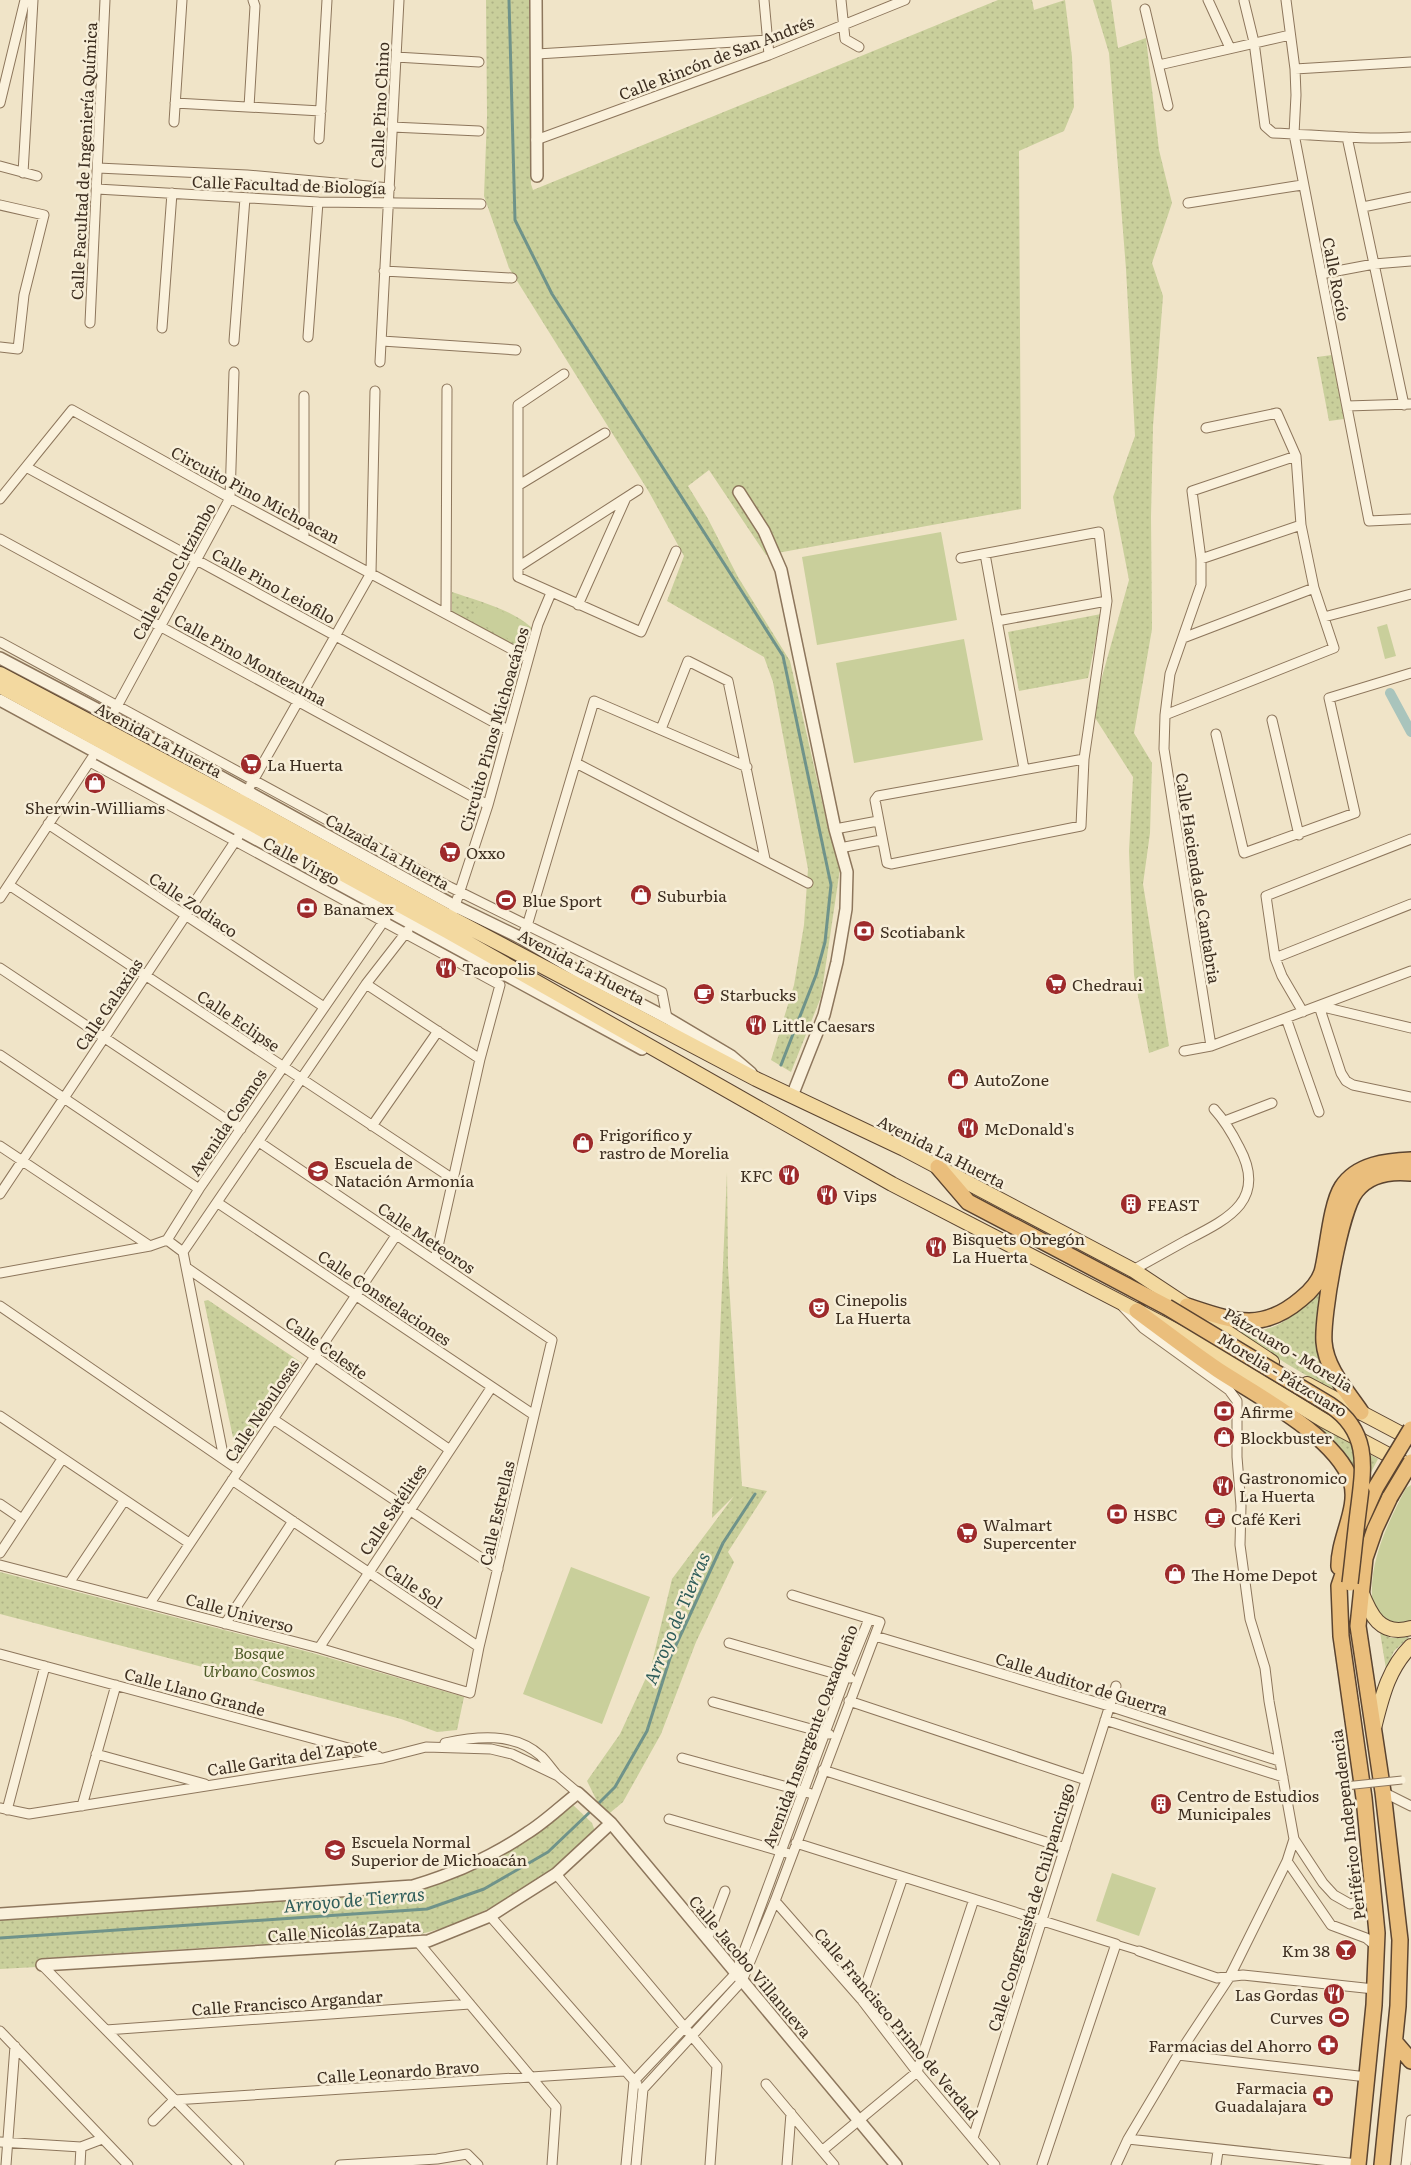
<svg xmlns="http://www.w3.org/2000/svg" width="1411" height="2165" font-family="Literata,serif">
	<defs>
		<pattern id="grass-dots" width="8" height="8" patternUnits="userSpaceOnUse" patternTransform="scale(1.25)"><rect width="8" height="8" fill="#c9cf9b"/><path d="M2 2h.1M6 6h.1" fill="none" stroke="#aeb285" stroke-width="1.8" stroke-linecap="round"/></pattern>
	</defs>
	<rect width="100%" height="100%" fill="#f0e4c8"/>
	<path fill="url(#grass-dots)" d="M486,0H530V152L531,184L533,190L998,0H1032L1034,10L1065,0L1072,57L1074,107L1064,131L1019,151L1021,509L766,555L709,470L688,486L707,517L738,577L790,661L826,819L840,869L821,997L791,1072L771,1060L794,985L804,925L808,869L773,682L764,657L667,601L684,556L649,492L509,268L484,196L487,117Z
		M1093,0H1111L1118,48L1146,38L1159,150L1172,203L1152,263L1163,296L1153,426L1151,517L1152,629L1134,733L1152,763L1150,833L1143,884L1169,1046L1149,1053L1134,975L1129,851L1133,777L1092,713L1129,580L1113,497L1135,436L1126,269L1109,53Z
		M1332,355L1344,419L1329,421L1317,357Z
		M452,592C478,601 511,609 532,628L524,653L452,614Z
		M1101,614L1088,678L1019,691L1008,632Z
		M727,1172L728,1267L742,1486L767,1491L728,1552L734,1562L696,1642L661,1734L623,1802L605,1817L587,1781L620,1734L651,1667L672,1579L734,1496L712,1518Z
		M1321,1290C1312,1338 1311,1358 1343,1397L1287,1364L1239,1332C1278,1333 1294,1316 1321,1290Z
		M208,1300L302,1363L238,1461L204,1301Z
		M1289,1407L1378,1459L1361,1491Z
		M0,1572L309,1652L464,1697L457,1730L437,1732L401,1719L0,1614Z
		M1380,1632L1391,1638L1409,1637L1394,1651L1386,1669Z
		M572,1804L592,1823L595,1831L552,1872L490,1908L450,1926L421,1934L44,1958L37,1967L0,1969V1918L417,1892L440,1883Z"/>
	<path fill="#c9cf9b" d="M941,532L957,620L817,645L802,557Z
		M478,605L490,606L526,623L516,643L474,620Z
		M1387,624L1396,656L1385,659L1377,627Z
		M964,639L983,740L854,763L836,663Z
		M1411,1485V1622L1396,1625L1374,1613C1365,1568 1386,1527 1406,1488Z
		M571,1567L650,1597L602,1724L523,1694Z
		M1112,1873L1156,1888L1139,1936L1096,1921Z"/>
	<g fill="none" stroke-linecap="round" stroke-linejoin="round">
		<path stroke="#6f938a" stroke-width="3" d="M509,0L515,220L552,294L783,656L831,885L825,942L816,975L781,1065
			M597,1805L615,1787L647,1731L670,1658L723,1543L755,1494
			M0,1938L427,1909L484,1889L548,1852L592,1810"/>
		<path stroke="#a9c4bc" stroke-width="10" d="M1390,693L1411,732"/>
		<g stroke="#8d765c" stroke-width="9">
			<path id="pedestrian" d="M1116,1944L1139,1951"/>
		</g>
		<g stroke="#8d765c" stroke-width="11">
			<path id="minor" d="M764,0L769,55
				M841,0L845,39L859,47
				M1208,0L1230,48
				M1286,0L1295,69L1296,95L1294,134L1369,521L1411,519
				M1244,1L1254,42L1265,126L1273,133C1319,135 1365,140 1411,137
				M1145,9L1168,106
				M537,54L768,40
				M396,57L479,62
				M1159,65L1290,35
				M1295,69L1411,62
				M0,103L25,0
				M175,103L321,111
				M249,107L255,6L253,0
				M174,122L182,0
				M392,127L479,131
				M1347,137L1404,405
				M319,139L327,0
				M536,140L769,55L905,0
				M0,166L37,176
				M98,168L247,175L390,188
				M23,173L33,0
				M97,189L318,202L481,204
				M1188,203L1302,185
				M0,205L44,215L24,295L18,349L0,347
				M1363,207L1411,197
				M384,271L512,278
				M1321,274L1374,264L1411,261
				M90,323L105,0
				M162,328L172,193
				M308,337L318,202
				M234,341L245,198
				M382,341L516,350
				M380,362L399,0
				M564,374L518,405V577L641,632L676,551
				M1347,406L1411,404
				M26,467L508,730
				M519,485L605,433
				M0,499L72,410L230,498L528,658
				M304,536V396
				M0,539L488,805
				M985,554L1024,769
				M961,558L1099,532L1107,601L1084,759L1081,826L891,864L887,863L875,800L878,796L1084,759
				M1201,559L1301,525
				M518,567L638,490
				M578,605L625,500
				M446,613L447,389
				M1324,617L1411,594
				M997,621L1107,601
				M1183,638L1314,588
				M0,642L450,887L662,992L667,1018
				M115,710L230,498L234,372
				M1165,715L1334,648L1314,588L1301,525L1296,456L1277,413L1206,428
				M1272,720L1299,835
				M661,729L688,661L728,681L765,859
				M1216,734L1244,853L1355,813L1329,698L1411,673
				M90,762L500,985L480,1059L435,1260
				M576,763L808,883
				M245,795L371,573L375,391
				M48,824L324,1007
				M835,829L878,821
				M840,848L881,840
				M9,885L453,1179
				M0,898L92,758
				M453,912L488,805L538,624L551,593
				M521,938L527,926L594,701L747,767
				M1275,958L1411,904
				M0,968L241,1129
				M366,984L480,1059
				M1319,1006L1341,1073L1346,1081L1353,1085L1411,1097
				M1319,1006L1411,1028
				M1303,1012L1282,976L1275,958L1266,896L1411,839
				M1286,1018L1319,1112
				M1211,1046L1164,749L1165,715L1170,674L1201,585V559L1192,491L1296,456
				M1184,1051L1211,1046L1411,971
				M0,1055L199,1189
				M1225,1121L1272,1103
				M372,1126L438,1031
				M0,1146L150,1246
				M0,1194L238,837
				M218,1203L534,1415
				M167,1240L199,1189L386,918
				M183,1252L366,984L408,930
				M183,1252L224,1459
				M187,1268L450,1450
				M1133,1270C1151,1260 1169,1250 1187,1240C1228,1219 1268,1200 1239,1147C1232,1133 1225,1121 1214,1109
				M0,1273L150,1246L167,1240L183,1252
				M0,1306L239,1470
				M1123,1307L1143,1328L1229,1390L1237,1401V1457L1241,1506L1240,1545L1250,1619L1265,1668L1269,1701L1294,1839L1323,1883L1334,1895L1350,1904L1364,1900L1368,1885
				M0,1416L189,1543
				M273,1419L498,1569
				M232,1480L479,1647
				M0,1504L22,1519
				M0,1553L62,1459
				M0,1565L319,1648L470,1693L479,1647L552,1340L259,1142
				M69,1583L124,1501
				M150,1603L397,1234
				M225,1624L293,1521
				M875,1636L1109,1706L1279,1761
				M729,1643L850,1678
				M319,1648L491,1388
				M0,1654L378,1756
				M849,1701L1086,1780
				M713,1702L829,1734
				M1105,1720L1283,1777
				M445,1743C477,1736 514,1732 541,1756C546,1761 551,1768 556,1774
				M96,1754L205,1784
				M682,1758L809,1793
				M823,1770L1065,1848
				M1383,1792L1411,1806
				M82,1806L116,1685
				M0,1808L29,1814L383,1758L426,1747L491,1749L512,1754L558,1776L578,1793
				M7,1810L45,1666
				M669,1819L787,1853
				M796,1843L1116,1944L1042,2165
				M1287,1861L1331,1925L1366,1938L1377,1947
				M556,1874L717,2066L710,2165
				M775,1901L861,1999L917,2072L995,2165
				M490,1916L637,2084
				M707,1939L725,1891
				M418,1942L556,2107L552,2165
				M1139,1951L1217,1978L1243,1975L1374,1989
				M42,1965L239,2165
				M861,1999L903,1877
				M106,2030L470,2004
				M0,2031L128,2165
				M1178,2055L1367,2077
				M766,2084L834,2165
				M153,2121L174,2100L624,2071
				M973,2138L1116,1686
				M1128,2139L1358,2164
				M0,2142L81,2147
				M823,2150L917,2072L974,1899
				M6,2165L15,2046
				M80,2165L81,2147L102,2139
				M340,2165L437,2159L467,2154L478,2165
				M626,2165L634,2081L736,1973L846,1676L869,1619
				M636,2165L643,2089L742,1981L775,1901L880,1622L792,1595
				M787,2165L791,2113
				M1116,2165L1128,2139L1178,2055L1229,1978L1287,1861L1294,1839
				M1216,2165L1218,2151
				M1406,2165L1411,2120"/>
		</g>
		<g stroke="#8d765c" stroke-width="14">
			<path id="tertiary" d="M536,0L537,176
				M739,492L764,531L781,570L835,829L847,872L846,909L837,962L824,1015L792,1096
				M0,658L112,717L455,906L521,938L577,971L667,1018L731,1056L751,1073
				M0,700L642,1049
				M0,1914L413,1886C453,1874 492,1857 527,1833C545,1822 561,1806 578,1793L611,1823L896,2165
				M42,1965L428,1941L490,1916L556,1874L611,1823"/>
		</g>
		<g stroke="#5b4430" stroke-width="16">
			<path id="primary" d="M0,674L241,802L451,918L756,1079L904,1149L1133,1270L1272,1362
				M0,686L447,931L892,1184L1188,1337L1323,1420L1411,1467
				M1307,1384L1411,1439
				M1361,1591C1370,1614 1380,1637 1411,1628
				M1374,1728C1382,1697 1388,1669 1411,1646"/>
		</g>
		<g stroke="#5b4430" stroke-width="18">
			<path id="trunk" d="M938,1167L968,1202L1167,1307
				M1187,1306C1233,1321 1261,1333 1301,1299C1310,1292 1321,1280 1323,1268C1328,1246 1331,1204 1342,1187C1357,1164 1387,1161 1411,1160
				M1137,1311C1164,1331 1190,1351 1218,1370C1256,1395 1336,1436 1351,1481C1360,1507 1338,1539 1339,1567
				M1361,1412C1347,1391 1326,1369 1324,1342C1322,1316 1340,1211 1356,1191C1369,1174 1391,1171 1411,1173
				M1359,1525L1376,1487
				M1350,1554L1339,1586L1341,1636L1364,1798L1377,1933L1374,2005L1358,2165
				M1395,2042L1411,2061
				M1382,2165L1398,2006L1400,1940L1383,1792L1358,1626L1365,1558L1375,1529L1390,1497"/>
		</g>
		<use href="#pedestrian" stroke="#faf1dc" stroke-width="7"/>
		<use href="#minor" stroke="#faf1dc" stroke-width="9"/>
		<use href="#tertiary" stroke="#faf1dc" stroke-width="11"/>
		<use href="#primary" stroke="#f3d9a0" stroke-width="14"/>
		<use href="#trunk" stroke="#eabe7c" stroke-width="15"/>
		<g stroke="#8d765c" stroke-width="9" stroke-linecap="butt">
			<path id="pedestrian-bridge" d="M1345,1786L1402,1780"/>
		</g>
		<g stroke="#5b4430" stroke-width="18" stroke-linecap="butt">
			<path id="trunk-bridge" d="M1167,1307L1330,1405C1372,1433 1363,1471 1358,1513C1355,1536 1353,1559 1350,1583
				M1376,1487L1411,1429
				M1390,1497L1411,1462"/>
		</g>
		<use href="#pedestrian-bridge" stroke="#faf1dc" stroke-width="7"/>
		<use href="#trunk-bridge" stroke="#eabe7c" stroke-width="15"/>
	</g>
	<defs>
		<g id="supermarket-disc" transform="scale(1.125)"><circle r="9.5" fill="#9e2a2b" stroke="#f7eed8"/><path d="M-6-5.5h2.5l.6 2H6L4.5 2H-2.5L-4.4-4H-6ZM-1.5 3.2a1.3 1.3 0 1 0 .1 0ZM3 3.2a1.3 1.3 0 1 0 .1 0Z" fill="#fff"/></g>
		<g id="shop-disc" transform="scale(1.125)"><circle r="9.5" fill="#9e2a2b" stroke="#f7eed8"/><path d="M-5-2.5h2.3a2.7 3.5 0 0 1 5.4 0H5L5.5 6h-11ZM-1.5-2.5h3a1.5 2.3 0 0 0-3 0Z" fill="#fff"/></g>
		<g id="stadium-disc" transform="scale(1.125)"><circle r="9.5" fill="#9e2a2b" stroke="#f7eed8"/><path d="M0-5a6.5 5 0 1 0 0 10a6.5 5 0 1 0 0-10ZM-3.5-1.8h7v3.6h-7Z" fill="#fff"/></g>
		<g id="bank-disc" transform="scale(1.125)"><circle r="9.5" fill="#9e2a2b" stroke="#f7eed8"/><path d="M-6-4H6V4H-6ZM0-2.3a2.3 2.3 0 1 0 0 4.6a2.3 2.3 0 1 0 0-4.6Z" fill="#fff"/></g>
		<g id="restaurant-disc" transform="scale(1.125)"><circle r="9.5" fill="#9e2a2b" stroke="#f7eed8"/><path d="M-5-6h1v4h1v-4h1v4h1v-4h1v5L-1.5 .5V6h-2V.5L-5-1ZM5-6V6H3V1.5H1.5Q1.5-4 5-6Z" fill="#fff"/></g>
		<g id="cafe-disc" transform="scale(1.125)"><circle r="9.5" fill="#9e2a2b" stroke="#f7eed8"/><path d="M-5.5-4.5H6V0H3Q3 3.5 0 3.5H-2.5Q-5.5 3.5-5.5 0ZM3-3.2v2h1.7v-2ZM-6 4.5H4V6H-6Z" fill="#fff"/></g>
		<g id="school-disc" transform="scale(1.125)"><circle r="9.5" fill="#9e2a2b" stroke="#f7eed8"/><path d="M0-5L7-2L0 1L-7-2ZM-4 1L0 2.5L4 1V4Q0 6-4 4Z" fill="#fff"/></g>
		<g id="building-disc" transform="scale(1.125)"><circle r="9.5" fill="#9e2a2b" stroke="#f7eed8"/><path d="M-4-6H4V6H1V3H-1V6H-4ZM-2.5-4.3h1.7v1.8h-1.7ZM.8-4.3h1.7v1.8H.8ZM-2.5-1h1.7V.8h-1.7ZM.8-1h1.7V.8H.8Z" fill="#fff"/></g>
		<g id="theatre-disc" transform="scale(1.125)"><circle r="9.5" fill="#9e2a2b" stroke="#f7eed8"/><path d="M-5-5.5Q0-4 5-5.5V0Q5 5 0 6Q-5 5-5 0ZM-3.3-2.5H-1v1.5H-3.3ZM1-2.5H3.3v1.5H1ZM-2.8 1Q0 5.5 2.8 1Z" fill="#fff"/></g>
		<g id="university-disc" transform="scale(1.125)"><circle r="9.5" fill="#9e2a2b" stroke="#f7eed8"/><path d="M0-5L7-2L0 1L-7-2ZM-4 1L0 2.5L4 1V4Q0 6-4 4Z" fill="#fff"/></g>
		<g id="bar-disc" transform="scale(1.125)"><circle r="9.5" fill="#9e2a2b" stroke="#f7eed8"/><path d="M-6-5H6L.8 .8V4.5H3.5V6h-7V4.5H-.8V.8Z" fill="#fff"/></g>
		<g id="pharmacy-disc" transform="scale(1.125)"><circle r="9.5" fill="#9e2a2b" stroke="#f7eed8"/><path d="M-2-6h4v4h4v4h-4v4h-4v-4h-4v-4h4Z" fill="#fff"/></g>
	</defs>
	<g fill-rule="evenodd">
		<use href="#supermarket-disc" x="251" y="764"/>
		<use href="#shop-disc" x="95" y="783"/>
		<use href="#supermarket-disc" x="450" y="852"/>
		<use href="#shop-disc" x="641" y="895"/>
		<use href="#stadium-disc" x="506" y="900"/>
		<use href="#bank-disc" x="307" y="908"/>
		<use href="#bank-disc" x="864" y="931"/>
		<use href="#restaurant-disc" x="446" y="968"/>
		<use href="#supermarket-disc" x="1056" y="984"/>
		<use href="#cafe-disc" x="704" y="994"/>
		<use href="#restaurant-disc" x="756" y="1025"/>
		<use href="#shop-disc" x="958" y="1079"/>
		<use href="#restaurant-disc" x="968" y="1128"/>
		<use href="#shop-disc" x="583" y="1143"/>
		<use href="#school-disc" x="318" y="1171"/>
		<use href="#restaurant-disc" x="789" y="1175"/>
		<use href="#restaurant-disc" x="827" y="1195"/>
		<use href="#building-disc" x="1131" y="1204"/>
		<use href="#restaurant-disc" x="936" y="1247"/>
		<use href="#theatre-disc" x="819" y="1308"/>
		<use href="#bank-disc" x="1224" y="1411"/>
		<use href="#shop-disc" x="1224" y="1437"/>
		<use href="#restaurant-disc" x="1223" y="1486"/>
		<use href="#bank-disc" x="1117" y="1514"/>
		<use href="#cafe-disc" x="1215" y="1518"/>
		<use href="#supermarket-disc" x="967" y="1533"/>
		<use href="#shop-disc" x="1175" y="1574"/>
		<use href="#building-disc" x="1161" y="1804"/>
		<use href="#university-disc" x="335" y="1850"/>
		<use href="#bar-disc" x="1346" y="1950"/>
		<use href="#restaurant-disc" x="1334" y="1994"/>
		<use href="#stadium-disc" x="1339" y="2017"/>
		<use href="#pharmacy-disc" x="1328" y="2045"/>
		<use href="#pharmacy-disc" x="1323" y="2096"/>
	</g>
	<g text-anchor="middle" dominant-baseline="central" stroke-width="5" stroke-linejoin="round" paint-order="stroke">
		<g font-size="16" fill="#3d2e20" stroke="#f7eed8">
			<text transform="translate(716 57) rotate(-21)">Calle Rincón de San Andrés</text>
			<text transform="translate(379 105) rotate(-87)">Calle Pino Chino</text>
			<text transform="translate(83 161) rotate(-87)">Calle Facultad de Ingenierίa Quίmica</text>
			<text transform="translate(289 184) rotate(2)">Calle Facultad de Biología</text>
			<text transform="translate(1337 279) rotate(79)">Calle Rocío</text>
			<text transform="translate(256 494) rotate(28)">Circuito Pino Michoacan</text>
			<text transform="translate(173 571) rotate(-61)">Calle Pino Cutzimbo</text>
			<text transform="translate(274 585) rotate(29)">Calle Pino Leiofilo</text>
			<text transform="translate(251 659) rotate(29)">Calle Pino Montezuma</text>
			<text transform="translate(493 729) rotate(-74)">Circuito Pinos Michoacános</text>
			<text transform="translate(159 739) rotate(28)">Avenida La Huerta</text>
			<text transform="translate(388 851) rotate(29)">Calzada La Huerta</text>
			<text transform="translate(302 860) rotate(28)">Calle Virgo</text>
			<text transform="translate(1199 878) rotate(81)">Calle Hacienda de Cantabria</text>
			<text transform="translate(194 904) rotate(34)">Calle Zodiaco</text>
			<text transform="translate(582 966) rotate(28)">Avenida La Huerta</text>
			<text transform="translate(108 1004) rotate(-56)">Calle Galaxias</text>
			<text transform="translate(239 1020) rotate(34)">Calle Eclipse</text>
			<text transform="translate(227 1122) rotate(-56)">Avenida Cosmos</text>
			<text transform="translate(942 1151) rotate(27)">Avenida La Huerta</text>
			<text transform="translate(427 1237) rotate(34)">Calle Meteoros</text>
			<text transform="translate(385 1297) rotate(34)">Calle Constelaciones</text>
			<text transform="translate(327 1347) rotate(35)">Calle Celeste</text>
			<text transform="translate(1289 1349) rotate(31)">Pátzcuaro - Morelia</text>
			<text transform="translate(1283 1374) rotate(31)">Morelia - Pátzcuaro</text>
			<text transform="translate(261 1410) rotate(-56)">Calle Nebulosas</text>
			<text transform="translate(392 1509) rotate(-56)">Calle Satélites</text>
			<text transform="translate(496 1513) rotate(-77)">Calle Estrellas</text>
			<text transform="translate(414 1585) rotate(34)">Calle Sol</text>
			<text transform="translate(240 1612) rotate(15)">Calle Universo</text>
			<text transform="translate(1082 1683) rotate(17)">Calle Auditor de Guerra</text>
			<text transform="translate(195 1691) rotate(15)">Calle Llano Grande</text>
			<text transform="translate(809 1736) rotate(-69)">Avenida Insurgente Oaxaqueño</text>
			<text transform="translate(292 1756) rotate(-9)">Calle Garita del Zapote</text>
			<text transform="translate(1347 1825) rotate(-97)">Periférico Independencia</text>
			<text transform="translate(1030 1907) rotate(-73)">Calle Congresista de Chilpancingo</text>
			<text transform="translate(344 1930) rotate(-4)">Calle Nicolás Zapata</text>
			<text transform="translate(751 1966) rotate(50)">Calle Jacobo Villanueva</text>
			<text transform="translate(287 2002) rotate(-4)">Calle Francisco Argandar</text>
			<text transform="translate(897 2023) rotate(50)">Calle Francisco Primo de Verdad</text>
			<text transform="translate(398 2071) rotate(-4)">Calle Leonardo Bravo</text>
		</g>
		<g font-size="16" fill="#3d2e20" stroke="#f7eed8" text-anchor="start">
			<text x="267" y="764">La Huerta</text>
			<text x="95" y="807" text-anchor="middle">Sherwin-Williams</text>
			<text x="466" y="852">Oxxo</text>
			<text x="657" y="895">Suburbia</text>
			<text x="522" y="900">Blue Sport</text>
			<text x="323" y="908">Banamex</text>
			<text x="880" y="931">Scotiabank</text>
			<text x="462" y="968">Tacopolis</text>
			<text x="1072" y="984">Chedraui</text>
			<text x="720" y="994">Starbucks</text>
			<text x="772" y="1025">Little Caesars</text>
			<text x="974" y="1079">AutoZone</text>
			<text x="984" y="1128">McDonald's</text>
			<text x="599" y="1134">Frigorífico y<tspan x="599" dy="18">rastro de Morelia</tspan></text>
			<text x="334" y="1162">Escuela de<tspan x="334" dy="18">Natación Armonía</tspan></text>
			<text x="773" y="1175" text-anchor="end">KFC</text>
			<text x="843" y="1195">Vips</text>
			<text x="1147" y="1204">FEAST</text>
			<text x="952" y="1238">Bisquets Obregón<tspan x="952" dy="18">La Huerta</tspan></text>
			<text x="835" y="1299">Cinepolis<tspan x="835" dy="18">La Huerta</tspan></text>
			<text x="1240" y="1411">Afirme</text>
			<text x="1240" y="1437">Blockbuster</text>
			<text x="1239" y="1477">Gastronomico<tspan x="1239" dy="18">La Huerta</tspan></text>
			<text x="1133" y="1514">HSBC</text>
			<text x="1231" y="1518">Café Keri</text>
			<text x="983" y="1524">Walmart<tspan x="983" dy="18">Supercenter</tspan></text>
			<text x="1191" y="1574">The Home Depot</text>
			<text x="1177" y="1795">Centro de Estudios<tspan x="1177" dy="18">Municipales</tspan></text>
			<text x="351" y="1841">Escuela Normal<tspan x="351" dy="18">Superior de Michoacán</tspan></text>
			<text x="1330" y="1950" text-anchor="end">Km 38</text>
			<text x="1318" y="1994" text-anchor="end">Las Gordas</text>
			<text x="1323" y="2017" text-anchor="end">Curves</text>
			<text x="1312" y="2045" text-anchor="end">Farmacias del Ahorro</text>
			<text x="1307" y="2087" text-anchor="end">Farmacia<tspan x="1307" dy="18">Guadalajara</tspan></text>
		</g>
		<g font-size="16" font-style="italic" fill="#4d5a26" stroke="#f7eed8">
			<text x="259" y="1652">Bosque<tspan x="259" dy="18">Urbano Cosmos</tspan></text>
		</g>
		<g font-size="18" font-style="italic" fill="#2f5d5a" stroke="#f7eed8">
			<text transform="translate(676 1618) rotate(-67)">Arroyo de Tierras</text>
			<text transform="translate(354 1899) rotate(-5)">Arroyo de Tierras</text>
		</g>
	</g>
</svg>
